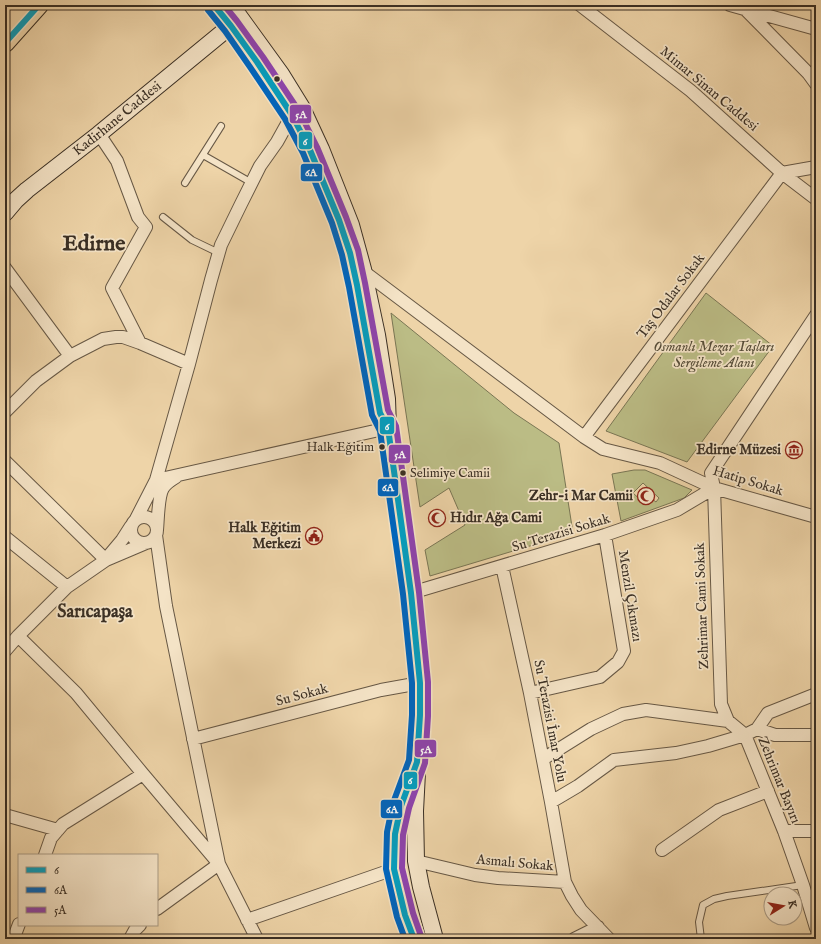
<svg xmlns="http://www.w3.org/2000/svg" width="821" height="944" font-family="'IM FELL English',serif">
	<rect width="100%" height="100%" fill="#eed4a8"/>
	<filter id="stains"><feTurbulence type="fractalNoise" baseFrequency=".005" numOctaves="4"/><feColorMatrix values="0 0 0 0 .2 0 0 0 0 .09 0 0 0 0 .02 0 0 0 .5 -.17"/></filter>
	<radialGradient id="worn" r=".72"><stop offset=".6" stop-color="#630" stop-opacity="0"/><stop offset="1" stop-color="#630" stop-opacity=".3"/></radialGradient>
	<path fill="#bbbc85" stroke="#7a7654" fill-rule="evenodd" d="M706,293L773,346L687,462L606,431Z
		M391,313L514,413L559,443L573,533L430,576L425,550L465,525L449,488L420,507Z
		M634,470H645L692,490L684,498L621,521L612,474ZM643,483L659,498L656,502L652,499L646,505L633,493Z"/>
	<g fill="none" stroke-linecap="round" stroke-linejoin="round">
		<g stroke="#675845" stroke-width="8">
			<path id="lane" d="M203,155L252,183
				M185,183L221,126
				M163,217L192,240L219,253
				M701,939L699,922L703,905L714,899L727,896L803,885"/>
		</g>
		<g stroke="#675845" stroke-width="14">
			<path id="street" d="M580,5L691,91L782,173L816,199
				M730,5L816,29
				M746,10L808,73L816,84
				M99,134L117,161L138,217L146,227L112,288L140,343
				M5,268L70,356
				M363,271L584,437L603,449L660,463L714,488L816,517
				M5,412L36,381L70,356L103,339L116,337H123L140,343L189,364
				M584,437L782,173L816,167
				M5,461L106,560
				M156,480L388,428
				M131 530a13 13 0 1 1 26 0a13 13 0 1 1-26 0Z
				M136,519L156,480L189,364L211,280L221,245L241,204L260,166L277,142L292,115
				M157,530C158,520 158,496 163,488C166,483 171,480 176,477
				M156,535L166,606L219,864L157,909
				M5,537L67,587
				M106,559L122,540L131,526
				M502,566L530,693L551,802L565,882L572,896L581,910L609,939
				M411,593L605,535L677,510L714,488
				M18,636L76,693L143,774L219,864L257,939
				M5,651L18,636L67,587L106,560L146,543
				M530,693L600,677L618,662L624,651L605,535
				M728,721L721,704L714,488L711,473L816,315
				M757,729L775,735H816
				M193,739L381,690L420,683
				M543,759L591,729L623,714L646,710L728,721L745,735L784,831L803,885L816,928
				M551,802L578,786L614,760L676,753L708,746L745,735L757,729L768,713L816,694
				M5,815L58,830
				M784,831H816
				M662,850L719,810L768,791
				M45,855L51,838L63,824L143,774
				M416,861L475,875L498,878L565,882
				M247,920L394,869
				M15,939L16,932L19,924
				M130,939L135,930L140,925
				M574,939L598,927"/>
		</g>
		<g stroke="#3a2f24" stroke-width="18">
			<g id="secondary">
				<path d="M214,5C235,31 255,59 273,87C285,104 296,121 305,139"/>
				<path d="M231,5L281,74L302,108L321,149L351,225L363,269L377,335L387,399L388,428L411,593L420,683V715L415,811L416,861L421,887L435,939"/>
				<path id="s1" d="M5,213L16,200L27,190L99,134L239,19"/>
				<path d="M412,777L401,806L395,834L394,869L405,915L414,939"/>
			</g>
		</g>
		<g stroke="#3a2f24" stroke-width="20">
			<path id="primary" d="M5,19L18,5
				M5,43L39,5"/>
		</g>
		<use href="#lane" stroke="#f4e3c6" stroke-width="6"/>
		<use href="#street" stroke="#f4e3c6" stroke-width="12"/>
		<use href="#secondary" stroke="#f4e3c6" stroke-width="16"/>
		<use href="#primary" stroke="#eed4a8" stroke-width="18"/>
		<g stroke="#f4e3c6" stroke-width="9">
			<path id="bus-1" d="M214,5L231,26L257,62L292,115L310,150L339,220L350,253L357,285L380,413L388,428L411,593L420,683V715L417,762L401,806L395,834L394,869L405,915L414,939
				M5,43L39,5"/>
		</g>
		<g stroke="#f4e3c6" stroke-width="9">
			<path id="bus-2" d="M208,10L225,31L250,67L285,119L303,153L332,223L342,255L349,287L372,415L380,431L403,594L412,683V715L409,760L393,803L387,832L386,869L397,917L405,939"/>
		</g>
		<g stroke="#f4e3c6" stroke-width="9">
			<path id="bus-3" d="M224,5L237,21L263,57L299,111L317,147L346,217L358,250L365,283L388,410L396,426L419,592L428,682V716L425,763L409,808L403,835L402,868L413,913L421,936"/>
		</g>
		<use href="#bus-1" stroke="#069dbd" stroke-width="6"/>
		<use href="#bus-2" stroke="#0065bd" stroke-width="6"/>
		<use href="#bus-3" stroke="#8e44ad" stroke-width="6"/>
	</g>
	<defs>
		<g id="museum-ring" transform="scale(0.9)"><circle r="9.5" fill="#f4e3c6" stroke="#8f2418" stroke-width="1.5"/><path d="M0-6L6-3V-2H-6V-3ZM-5-1h2V3h-2ZM-1-1h2V3h-2ZM3-1h2V3H3ZM-6 4H6V6H-6Z" fill="#8f2418"/></g>
		<g id="mosque-ring" transform="scale(0.9)"><circle r="9.5" fill="#f4e3c6" stroke="#8f2418" stroke-width="1.5"/><path d="M3.5-4.9A6 6 0 1 0 3.5 4.9A5 5 0 1 1 3.5-4.9Z" fill="#8f2418"/></g>
		<g id="civic-ring" transform="scale(0.9)"><circle r="9.5" fill="#f4e3c6" stroke="#8f2418" stroke-width="1.5"/><path d="M-.6-6.5H3V-4.5H.6V-3L4-1V1h2V6H-6V1h2V-1L-.6-3ZM-1.2 2.5V6h2.4V2.5Z" fill="#8f2418"/></g>
	</defs>
	<g fill-rule="evenodd">
		<use href="#museum-ring" x="794" y="450"/>
		<use href="#mosque-ring" x="646" y="496"/>
		<use href="#mosque-ring" x="437" y="518"/>
		<use href="#civic-ring" x="314" y="536"/>
	</g>
	<g fill="#3a2f24" stroke="#f4e3c6" stroke-width="1.5">
		<circle cx="277" cy="79" r="3.5"/>
		<circle cx="382" cy="447" r="3.5"/>
		<circle cx="403" cy="473" r="3.5"/>
	</g>
	<g text-anchor="middle" dominant-baseline="central" stroke-width="3.5" stroke-linejoin="round" paint-order="stroke">
		<g font-size="13" fill="#3a2f24" stroke="#f4e3c6" text-anchor="end">
			<text x="374" y="447">Halk Eğitim</text>
			<text x="410" y="473" text-anchor="start">Selimiye Camii</text>
		</g>
		<g font-size="14" fill="#3a2f24" stroke="#f4e3c6">
			<text transform="translate(709 89) rotate(40)">Mimar Sinan Caddesi</text>
			<text stroke="none"><textPath href="#s1" startOffset="147">Kadirhane Caddesi</textPath></text>
			<text transform="translate(671 296) rotate(-53)">Taş Odalar Sokak</text>
			<text transform="translate(748 481) rotate(17)">Hatip Sokak</text>
			<text transform="translate(561 533) rotate(-17)">Su Terazisi Sokak</text>
			<text transform="translate(630 596) rotate(81)">Menzil Çıkmazı</text>
			<text transform="translate(702 606) rotate(-92)">Zehrimar Cami Sokak</text>
			<text transform="translate(302 695) rotate(-15)">Su Sokak</text>
			<text transform="translate(550 721) rotate(79)">Su Terazisi İmar Yolu</text>
			<text transform="translate(779 780) rotate(68)">Zehrimar Bayırı</text>
			<text transform="translate(515 863) rotate(5)">Asmalı Sokak</text>
		</g>
		<g font-size="14" font-style="italic" fill="#544b37" stroke="#f4e3c6">
			<text x="714" y="347">Osmanlı Mezar Taşları<tspan x="714" dy="16">Sergileme Alanı</tspan></text>
		</g>
		<g font-size="14" font-weight="bold" fill="#3a2f24" stroke="#f4e3c6" text-anchor="end">
			<text x="781" y="450">Edirne Müzesi</text>
			<text x="633" y="496">Zehr-i Mar Camii</text>
			<text x="450" y="518" text-anchor="start">Hıdır Ağa Cami</text>
			<text x="301" y="528">Halk Eğitim<tspan x="301" dy="16">Merkezi</tspan></text>
		</g>
		<g font-size="18" font-weight="bold" fill="#3a2f24" stroke="#f4e3c6">
			<text x="95" y="612">Sarıcapaşa</text>
		</g>
		<g font-size="22" font-weight="bold" fill="#3a2f24" stroke="#f4e3c6">
			<text x="94" y="244">Edirne</text>
		</g>
	</g>
	<g stroke="#f4e3c6" stroke-width="1.5">
		<rect x="289" y="104" width="23" height="20" rx="4" fill="#8e44ad"/>
		<rect x="298" y="131" width="15" height="19" rx="4" fill="#069dbd"/>
		<rect x="300" y="163" width="23" height="19" rx="4" fill="#0065bd"/>
		<rect x="379" y="416" width="16" height="19" rx="4" fill="#069dbd"/>
		<rect x="388" y="444" width="23" height="20" rx="4" fill="#8e44ad"/>
		<rect x="377" y="478" width="22" height="19" rx="4" fill="#0065bd"/>
		<rect x="414" y="739" width="23" height="19" rx="4" fill="#8e44ad"/>
		<rect x="403" y="771" width="15" height="19" rx="4" fill="#069dbd"/>
		<rect x="380" y="799" width="23" height="20" rx="4" fill="#0065bd"/>
	</g>
	<g font-size="11" text-anchor="middle" font-weight="bold" fill="#fff">
		<text x="301" y="118">5A</text>
		<text x="305" y="145">6</text>
		<text x="311" y="176">6A</text>
		<text x="387" y="430">6</text>
		<text x="400" y="458">5A</text>
		<text x="388" y="491">6A</text>
		<text x="426" y="753">5A</text>
		<text x="410" y="784">6</text>
		<text x="392" y="813">6A</text>
	</g>
	<rect width="821" height="944" fill="none" stroke="#eed4a8" stroke-width="20"/>
	<rect x="6" y="6" width="809" height="932" fill="none" stroke="#3a2f24" stroke-width="2"/>
	<rect x="10" y="10" width="801" height="924" fill="none" stroke="#3a2f24"/>
	<rect x="18" y="854" width="140" height="72" fill="#f4e3c6" stroke="#aa9b85"/>
	<rect x="26" y="867" width="20" height="6" fill="#069dbd" stroke="#aa9b85"/>
	<text x="54" y="874" font-size="12" fill="#3a2f24">6</text>
	<rect x="26" y="887" width="20" height="6" fill="#0065bd" stroke="#aa9b85"/>
	<text x="54" y="894" font-size="12" fill="#3a2f24">6A</text>
	<rect x="26" y="907" width="20" height="6" fill="#8e44ad" stroke="#aa9b85"/>
	<text x="54" y="914" font-size="12" fill="#3a2f24">5A</text>
	<g transform="translate(783 906) rotate(79)"><circle r="19" fill="#f4e3c6" stroke="#aa9b85"/>
	<path d="M0-3L7 15L0 10L-7 15Z" fill="#8f2418"/>
	<text y="-6" font-size="11" font-weight="bold" text-anchor="middle" fill="#3a2f24">K</text>
	</g>
	<rect width="100%" height="100%" filter="url(#stains)"/>
	<rect width="100%" height="100%" fill="url(#worn)"/>
</svg>
